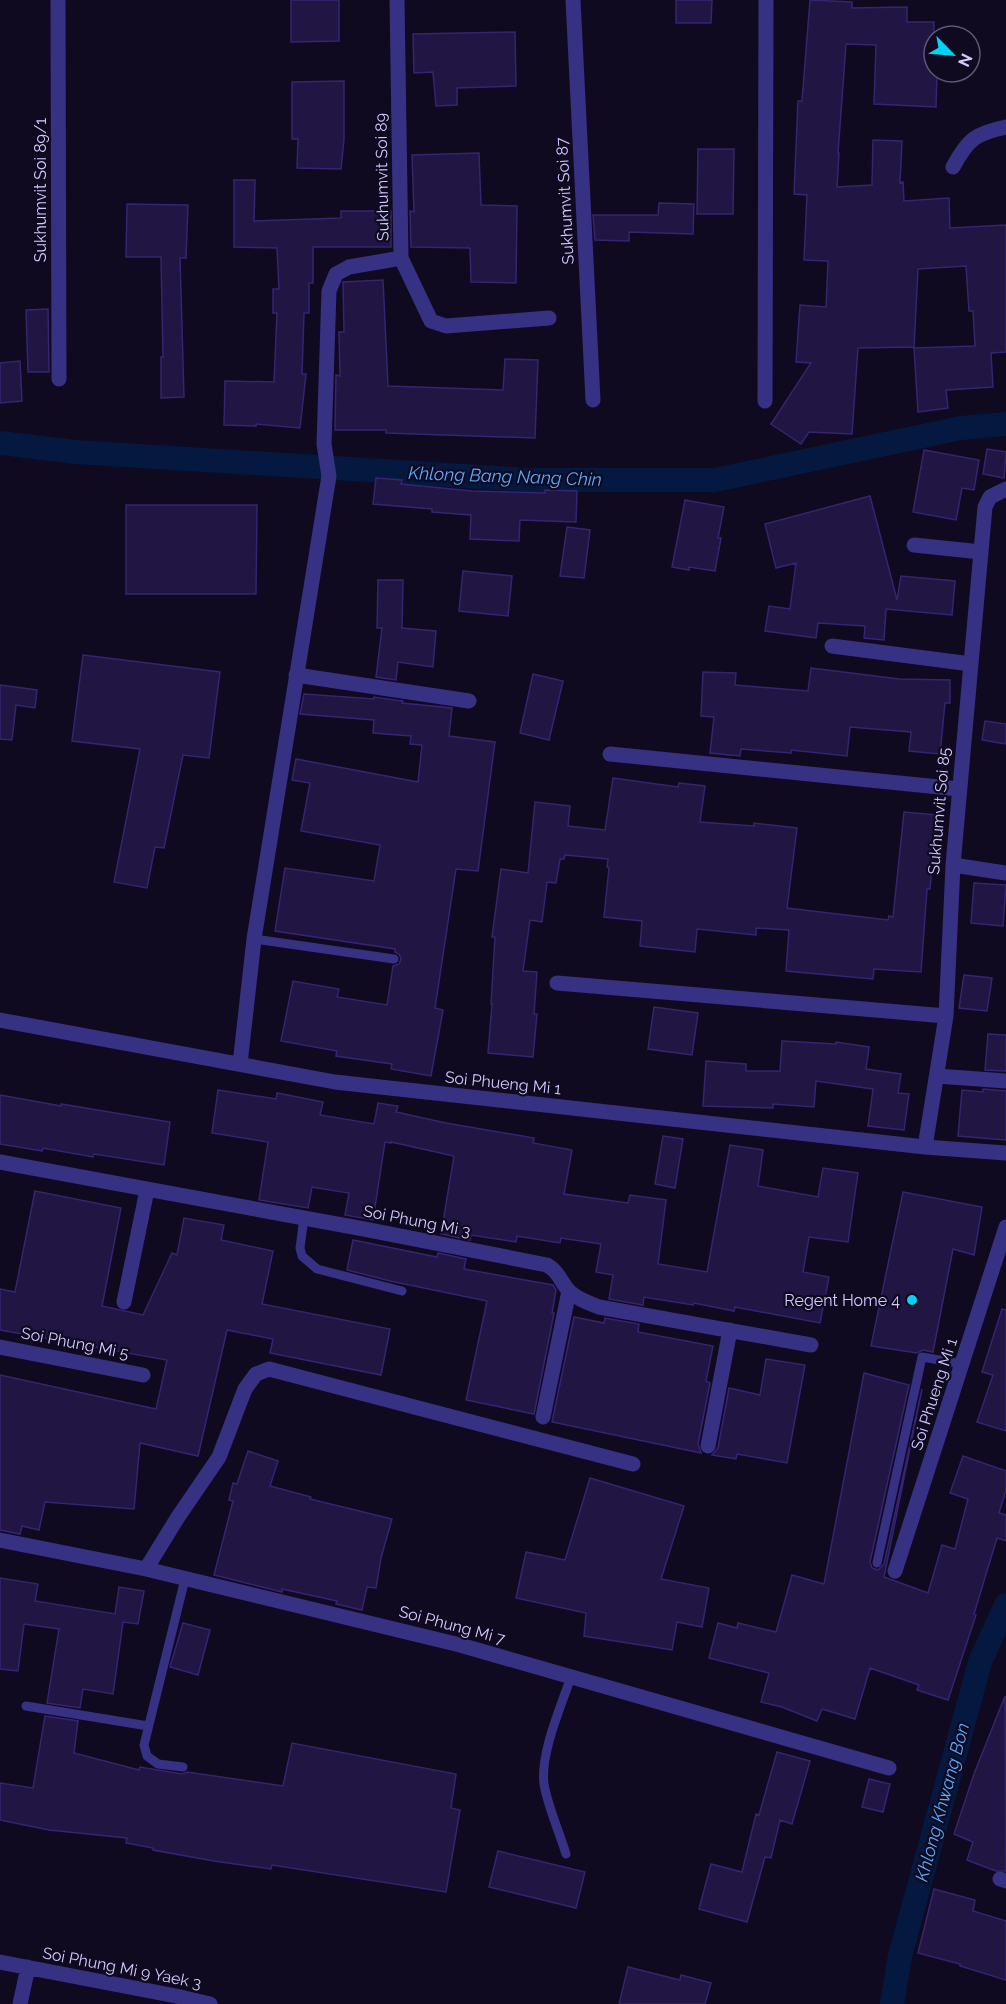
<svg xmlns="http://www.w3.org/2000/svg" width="1006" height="2004" font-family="Raleway,sans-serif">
	<rect width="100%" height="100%" fill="#0f0a20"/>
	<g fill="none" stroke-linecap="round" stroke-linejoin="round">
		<path stroke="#041840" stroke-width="24" d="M0,443L76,452L528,480H715L961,428L1006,424
			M892,2004L900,1956L980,1662L1006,1605"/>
	</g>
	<path fill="#201543" stroke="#362471" stroke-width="1.5" d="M291,0H339V41L291,42Z
		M676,0H712L711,23H676Z
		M810,0L852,2V8L907,7V22H934V72H937L936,107L874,104L876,45L846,44L838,153H839L837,187L872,185L873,140L902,141L900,183L903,182L904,201L949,198L950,228L1006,225V352L991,353L993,387L946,390L948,408L918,412L914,348L975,346L973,311H969L966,266L918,269L914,347L858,348L852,434L809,432L801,444L771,424L811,363L796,362L800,305L826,307L828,261L804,260L807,195L794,194L798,101H802Z
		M515,32L516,86L457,88V105L436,106L433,72L414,73L413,34Z
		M344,81V139L341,169L297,168L298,139H292V82Z
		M698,149H734L733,214H697Z
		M479,153L481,205L517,206L516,283L471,282L470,248L411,247L410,211L414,212L412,155Z
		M234,180H255L254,221L341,218V211H391V247H313V283H309V313H304L302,374H306L300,428L256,424V426L224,425L225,381L274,382L277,313H273V289H279L277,248L234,247Z
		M659,203L694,204L693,234L629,232V241L595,240L593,215H658Z
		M127,204L188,205L186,258H180L184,397L161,398V357H163L161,257H126Z
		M383,280L388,386L503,390L505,359L538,360L535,438L386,433V430H335L336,375L340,376L339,332H344L343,282Z
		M48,309L49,372H28L26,310Z
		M20,361L22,401L0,403V363Z
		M987,449L1006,452L1004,478L983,474Z
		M924,450L979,460L974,490L962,488L956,520L913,512Z
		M376,478L402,480L401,484L472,491L545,493V490L577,491L576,522L520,520L519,541L470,539L471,515L432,512V509L373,504Z
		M870,496L897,600L901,576L955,581L952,615L886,609L884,640L864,638L865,626L818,623L816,638L765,631L769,606L790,609L796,563L776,568L765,524Z
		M685,500L724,507L718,538H721L715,571L689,567V570L672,567Z
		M126,505H257L256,594H126Z
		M567,527L590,530L584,578L560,576Z
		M463,571L512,576L508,616L459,611Z
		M378,580H403L402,628L436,631L433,667L398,662L396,680L376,677L382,628H377Z
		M83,655L220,672L209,758L183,755L164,848L155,847L147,888L114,882L140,749L72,741Z
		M811,668L899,679L950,680V703H945L940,754L909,751L911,732L850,727L847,756L791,750V753L741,749L740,756L710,753L714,717L701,716L703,672L736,673L735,685L808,691Z
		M533,674L563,681L549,740L520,733Z
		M0,685L37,690L35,708L16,705L12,740L0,739Z
		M304,694L374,699V697L403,701L402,703L452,708L449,736L495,742L478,871L456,869L435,1008L443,1010L431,1076L391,1069L392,1064L336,1056L337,1051L281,1041L293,981L339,989L337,997L387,1005L393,966L399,964L401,959L399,954L395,952V949L275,931L285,868L374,881L380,845L301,831L310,783L292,780L296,759L418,782L422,745L410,744L411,736L373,733L374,720L300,714Z
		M985,721L1006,724V744L982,740Z
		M613,778L678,787L679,783L705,786L700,822L754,826V823L797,828L787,908L888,920L889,916L893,917L904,812L937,815L930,889H927L921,972L874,969L873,979L786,971L789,930L756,928V935L697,929L695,952L640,946L642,921L604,917L609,868L607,867L608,859L565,855L564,859H560L556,883L547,882L542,922L530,920L523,971L537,972L534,1014H537L533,1057L488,1053L492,1004H491L495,937H492L501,869L528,873L535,802L570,806L568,826L605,830Z
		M974,883L1006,885L1003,926L971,923Z
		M964,975L992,978L987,1011L959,1008Z
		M654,1007L698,1013L692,1055L648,1049Z
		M988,1034L1006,1035V1071L985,1070Z
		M782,1041L836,1044V1042L869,1047L866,1069L901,1074L898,1093L909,1094L904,1130L868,1126L873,1089L816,1081L814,1107L773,1104V1108L703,1106L706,1061L746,1064V1071H780Z
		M983,1089L1006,1091V1140L958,1136L962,1090L983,1092Z
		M218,1090L276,1099L277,1093L323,1102L320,1115L374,1124L378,1103L398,1106L396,1112L446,1123L534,1138L533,1143L572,1150L564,1194L628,1203L630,1195L666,1200L658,1264L707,1272L730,1145L763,1150L758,1186L818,1197L823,1168L858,1173L848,1242L809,1237L803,1272L829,1277L820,1323L735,1307L734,1311L694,1303L693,1305L644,1297L643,1305L609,1299L613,1275L596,1272L601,1244L561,1238L560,1243L517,1236L516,1242L471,1235L470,1240L441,1234L454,1156L391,1142V1143L385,1142L373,1220L345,1215L349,1193L312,1187L308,1208L259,1200L268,1142L212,1133Z
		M0,1095L61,1106V1104L170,1122L164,1165L94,1154L93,1157L43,1148L42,1151L0,1144Z
		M663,1136L683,1139L675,1188L655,1184Z
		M35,1191L121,1208L102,1306L143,1315L172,1253L177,1255L184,1218L224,1225L221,1240L273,1251L262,1304L390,1329L381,1375L270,1353L273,1339L227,1330L198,1456L140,1443L134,1509L45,1502L39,1530L22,1526L20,1534L0,1530V1375L156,1409L167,1360L0,1330V1289L15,1292Z
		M903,1192L982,1207L974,1255L953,1249L933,1352L923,1350L917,1353L871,1346Z
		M353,1240L437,1257L438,1253L466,1259L464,1269L553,1285L556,1290L552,1313H554L534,1414L466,1400L487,1301L390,1281L347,1270Z
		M1002,1309L1006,1310V1431L977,1422L993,1375L982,1372Z
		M574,1317L604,1323L605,1318L639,1324L638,1332L713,1346L706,1381L710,1383L698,1444L701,1453L552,1422Z
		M766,1359L805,1365L787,1463L737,1454L736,1459L712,1455L718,1448L729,1388L760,1395Z
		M864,1373L909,1385L870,1562L872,1568L878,1570L884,1564L922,1389L884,1577L928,1593L942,1545L955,1549L968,1499L950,1493L963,1456L1006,1471V1490L999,1513L1006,1515V1541L997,1538L974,1614L976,1615L948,1700L917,1690L919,1685L870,1668L855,1719L822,1709L817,1721L782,1707L761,1702L769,1673L709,1658L718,1623L737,1628L738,1623L776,1632L792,1575L824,1584Z
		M248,1451L278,1461L270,1486L311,1497L310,1499L392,1519L381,1558L376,1588L367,1587L362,1610L336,1604L337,1601L282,1589V1592L214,1575L233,1501L229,1500L233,1483L237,1484Z
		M590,1478L684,1506L661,1579L709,1588L702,1627L677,1622L672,1650L584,1636L586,1613L516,1598L526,1552L565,1560Z
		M0,1578L38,1584L35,1601L115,1614L119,1587L144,1591L138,1624L123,1622L113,1694L83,1689L80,1708L47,1703L59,1629L24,1624L18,1671L0,1669Z
		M183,1623L210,1630L198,1675L170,1667Z
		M1005,1696L1006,1871H996L967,1860L973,1842L954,1834L974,1774Z
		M45,1716L78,1721L74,1753L139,1770L140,1767L182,1774L187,1772L283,1786L292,1743L456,1774L451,1808L460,1810L446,1892L272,1865L271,1869L214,1861L153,1850V1848L126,1843L127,1838L49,1830L0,1820V1783L33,1788Z
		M777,1752L810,1761L792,1824L780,1820L771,1858L765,1857L747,1922L699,1909L711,1864L742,1872L756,1814L759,1815Z
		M869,1779L890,1784L883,1812L862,1807Z
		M498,1851L585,1872L576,1908L489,1887Z
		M934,1889L975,1900L973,1911L1006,1921V1980L960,1966V1964L918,1953Z
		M628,1967L680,1980L681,1975L711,1983L705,2004H619Z"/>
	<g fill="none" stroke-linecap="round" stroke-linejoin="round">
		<path stroke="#373184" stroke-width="9" d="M254,939L394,959
			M304,1218L300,1248L302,1256L317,1269L402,1291
			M877,1563L922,1357L963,1364
			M26,1706L148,1726
			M183,1767L158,1764L147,1756L144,1745L185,1579
			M566,1854C560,1834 547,1804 544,1784C540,1754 561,1706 571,1677"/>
		<path stroke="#373184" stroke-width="15" d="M58,0L59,379
			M573,0L593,400
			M953,167C968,139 976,133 1006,127
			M401,258L431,321L446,326L549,318
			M765,401L766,0
			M914,545L981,552
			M832,646L971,664
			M296,675L469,701
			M610,754L959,789
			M953,865L1006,873
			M557,983L946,1016
			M0,1020L335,1082L925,1147L1006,1153
			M240,1064L254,939L329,476L324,444L329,291L336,274L349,267L401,258L397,0
			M937,1076L1006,1081
			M925,1147L946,1016L953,865L985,507L990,497L1006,489
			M0,1162L364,1229L547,1265C560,1273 559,1280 569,1291C577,1299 589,1303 599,1307L811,1345
			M124,1302L147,1190
			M0,1347L143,1375
			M543,1417L569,1291
			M708,1446L730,1330
			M0,1540L146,1569L460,1645L889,1768
			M146,1569L178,1517L219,1457L245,1389L256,1374L269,1369L633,1464
			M895,1571L1006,1227
			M1000,1879L1006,1881
			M0,1962L176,1996L210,2004
			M20,2004L28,1967"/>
	</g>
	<circle fill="#00d3f5" stroke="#0f0a20" stroke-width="2" cx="912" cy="1300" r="6"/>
	<g text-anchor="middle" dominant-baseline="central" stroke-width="4.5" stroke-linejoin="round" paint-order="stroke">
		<g font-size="16" fill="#d2caff" stroke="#0f0a20">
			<text transform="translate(382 177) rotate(-91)">Sukhumvit Soi 89</text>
			<text transform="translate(40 190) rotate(-90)">Sukhumvit Soi 89/1</text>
			<text transform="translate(565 201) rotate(-93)">Sukhumvit Soi 87</text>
			<text transform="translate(939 811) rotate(-85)">Sukhumvit Soi 85</text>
			<text transform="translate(503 1083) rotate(6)">Soi Phueng Mi 1</text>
			<text transform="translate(417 1221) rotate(11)">Soi Phung Mi 3</text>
			<text transform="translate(75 1343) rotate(11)">Soi Phung Mi 5</text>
			<text transform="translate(934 1394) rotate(-72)">Soi Phueng Mi 1</text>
			<text transform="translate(452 1625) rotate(15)">Soi Phung Mi 7</text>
			<text transform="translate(122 1968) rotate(11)">Soi Phung Mi 9 Yaek 3</text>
		</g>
		<g font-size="16" fill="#d2caff" stroke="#0f0a20" text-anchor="end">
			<text x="900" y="1300">Regent Home 4</text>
		</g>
		<g font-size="18" font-style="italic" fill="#58abff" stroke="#0f0a20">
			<text transform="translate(505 476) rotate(2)">Khlong Bang Nang Chin</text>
			<text transform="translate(942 1802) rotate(-75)">Khlong Khwang Bon</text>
		</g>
	</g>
	<g transform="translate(952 54) rotate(115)"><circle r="28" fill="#0f0a20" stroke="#5d5779" stroke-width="1.5"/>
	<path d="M0-4.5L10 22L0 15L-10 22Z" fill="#00d3f5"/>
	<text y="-9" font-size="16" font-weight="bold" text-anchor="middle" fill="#d2caff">N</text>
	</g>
</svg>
